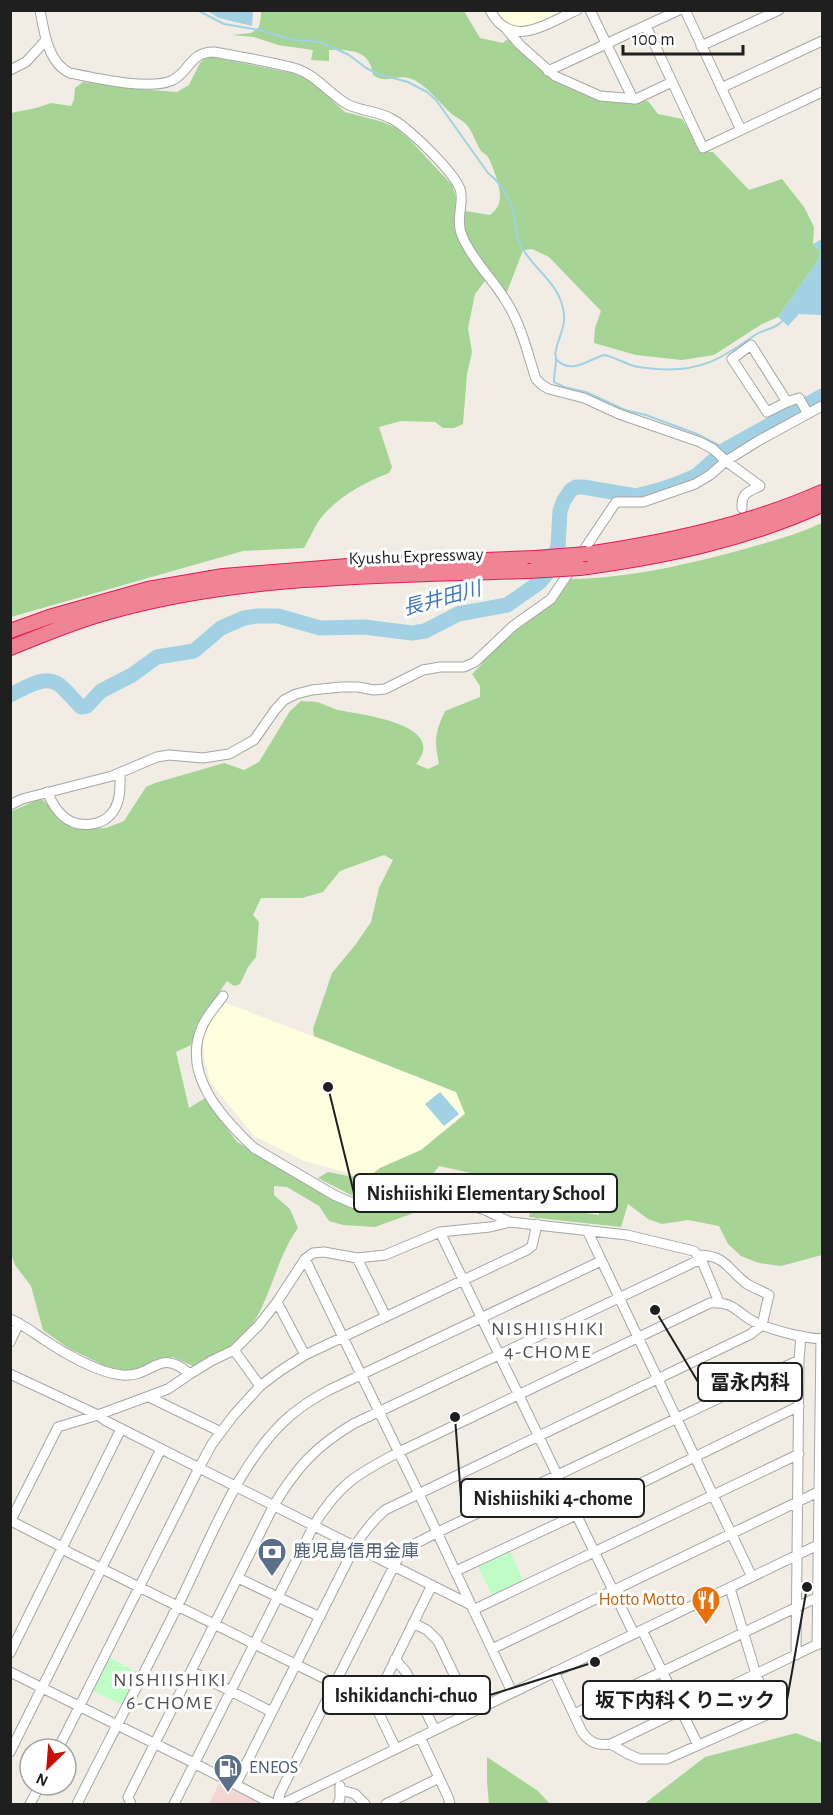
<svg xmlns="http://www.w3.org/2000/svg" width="833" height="1815" font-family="'Alegreya Sans','Noto Sans JP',sans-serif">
	<rect width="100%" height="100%" fill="#f1ede5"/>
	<path fill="#f3d5d2" d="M220,1782L265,1804H209Z"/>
	<path fill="#feffdf" d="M496,11H563L529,26L522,27L507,22Z
		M224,1002L456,1092L465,1113L421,1150L380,1168L367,1178L304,1161L254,1136L210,1082L204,1057L203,1038L209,1023Z"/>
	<path fill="#a5d495" d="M261,11H464L480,38L503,43L507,39L536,64L565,82L628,102L648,101L658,114L682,119L702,152H713L749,190L782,179L804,207L814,227L813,244L820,252L818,260L778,317L762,324L714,355L682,360L636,355L594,343L595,328L601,311L549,257L532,249L523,250L507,292L502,289C490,273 467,246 464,226C464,221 465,215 465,211L490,215C505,204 500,189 495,174C493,168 491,162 488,157C486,154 483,153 481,151C475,142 473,131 465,123C462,120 457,118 453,115C440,104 431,90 416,81C397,71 388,86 373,75C370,49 350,50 329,50V61L311,60L313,50L278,45L254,37L232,35L251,33L259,27L261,16Z
		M207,56L292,73L310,80L345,112L383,122L396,128L409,139L452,185L456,198L454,219L459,239L485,281L475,294L468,328L472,352L467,374L463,424L454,428H443L435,422L401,421L379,427L392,467L389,473C363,483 334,499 318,522C313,530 309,539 304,548L243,551L11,617V113L36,108L51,103L71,106L74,100L75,88L83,82L151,90L177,92L189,85L200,63Z
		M822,523V1255L781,1266L759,1263L741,1256L728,1244L719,1226L688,1220L662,1224L648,1219L628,1204L621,1227L529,1217L531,1205L556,1202L560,1209L599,1215V1197L579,1180L573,1188L545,1199L509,1193L471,1173L439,1166L423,1187L374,1200L353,1196L318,1178L328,1172L348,1176L367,1178L380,1168L421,1150L465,1114L456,1092L314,1036L313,1029L332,973L356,944L371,922L379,888L393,860L384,855L340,871L323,892L302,898H261L253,915L259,922L256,957L248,967L240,984L234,986L227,981L197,1024L191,1045L176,1052L189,1108L205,1098L237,1142L331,1199L349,1207L365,1211L377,1212L421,1198L430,1203L411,1214L375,1227L343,1225L329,1221L319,1206L287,1187L274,1186V1195L290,1209L298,1228C274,1261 270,1307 243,1337C230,1351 211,1358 195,1367L173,1357L158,1359L130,1373L105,1366L68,1348L43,1330L31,1286L15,1265L11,1253L10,812L41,798L62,819L89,829L106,828L124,821L146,787L155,783L224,763L244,770L259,762L290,711L301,701C306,702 311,701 316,702C323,703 330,708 338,710C362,715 449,724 416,764L428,769L439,764C434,740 435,733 445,711L480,697V686L472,674L481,665L497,634L512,624L554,603L571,579C630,578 690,564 748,548C773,541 798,534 822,523Z
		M796,1733L822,1743V1804H644L705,1757Z
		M487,1757L538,1791L550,1804H489L487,1782Z"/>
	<path fill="#befec6" d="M509,1549L524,1583L493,1598L477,1564Z
		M108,1657L140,1673L123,1705L91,1690Z"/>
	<path fill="#a1d1e2" d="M207,11H253L252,26L219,18Z
		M822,239V315L799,314L788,326L778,317L818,260L820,252L813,244Z
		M440,1092L459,1114L444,1126L425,1104Z"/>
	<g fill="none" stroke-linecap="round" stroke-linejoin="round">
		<path stroke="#a1d1e2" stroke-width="2" d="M197,10L224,24L259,30L294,40L312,41L323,43L349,55L366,68L378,74L408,82L427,92L436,100L488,173C500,182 512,200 514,215C516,225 516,237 521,246C535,272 560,282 564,314C566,327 558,338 556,350C554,359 556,350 556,359C556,367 554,374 554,382L564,387L586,392L625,410L646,415L697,434L726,449
			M557,360C572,375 589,359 604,355C615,357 624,363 634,366C642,368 650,368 657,369C701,372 721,359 755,335C764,329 777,329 783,320"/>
		<path stroke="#a1d1e2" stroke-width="15" d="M10,695C28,687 48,671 64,689C70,695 75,701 81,707L87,706L101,691L132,675L157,657L194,651L221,628L244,618L257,616H278L320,628L364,627L412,633L425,631L458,614L507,605L540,582L548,572L558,546L560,511L564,500L571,490L576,487H583L636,496L659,490L682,482L696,476L726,449L822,396"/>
		<g stroke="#a6a6a6" stroke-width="11">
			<path id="minor" d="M40,10C44,32 48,63 70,73C94,78 151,91 173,80C190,71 190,52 214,52C240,57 268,61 294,68C316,74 328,93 347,104C360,111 377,111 390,118C407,126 454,172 460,189C465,202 454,220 463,238C474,263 496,282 509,306C522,328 528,355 536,379L542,385L549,389L584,398L619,414L700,442L713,449L726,461L760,486C748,492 741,493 742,508
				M490,10C511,51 547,23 577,10
				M590,10L633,99
				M685,10L741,130
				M646,26L703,148L822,92
				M507,30L520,45L555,76L600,96L636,99L672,82
				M701,46L779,10
				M10,70L26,62L46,40
				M548,71L679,10
				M721,88L822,41
				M787,402L767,412L732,359L751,345L787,402L799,398L808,414
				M47,792C51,801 56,810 63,816C77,829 104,827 114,810C121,799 120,786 120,773
				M10,805L22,799L112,776L157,757L169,755L203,758L229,754L254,740L275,710L284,700L296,694L312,690L341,687H358L374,690L385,689L423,670L440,667H464L475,662L513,626L551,599L616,502H643L695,484L710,475L726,461L758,441L822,406
				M223,996C216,1006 207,1015 202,1027C181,1074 222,1118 254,1148L334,1195L357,1205L376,1207L420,1195H437L485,1210L510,1222
				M587,1230L752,1577
				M440,1232L634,1634
				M357,1258L386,1317
				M305,1259L419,1494L512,1692
				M277,1302L305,1355
				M10,1319C24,1325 34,1333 46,1341C65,1354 99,1373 122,1375C154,1378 158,1346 190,1374L211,1361L234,1350L259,1325L277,1302L305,1259L313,1253L324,1252L357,1258L385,1255L440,1232L490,1227L510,1222L627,1235L694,1251L701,1259L719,1302
				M10,1342L19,1323
				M234,1350L260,1386
				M10,1374L98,1415L106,1421L471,1605
				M149,1397L221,1432
				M11,1521L62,1547L68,1552L374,1703L396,1749
				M10,1522L58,1427L98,1415L168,1389L190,1374
				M456,1571L576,1515L799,1406
				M238,1578L320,1617
				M473,1610L799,1454
				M413,1623L427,1630L438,1641L472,1712
				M642,1630L698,1745
				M817,1645L821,1339L822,1338
				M492,1649L822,1490
				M10,1653L121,1429
				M796,1655L799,1360L801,1336
				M395,1659L406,1672L435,1730
				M191,1671L272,1712
				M10,1672L188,1760L273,1804
				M554,1672L582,1732C590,1743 598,1746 611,1744L822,1642
				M374,1703L432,1585
				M574,1714L820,1596
				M420,1737L448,1797L450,1804
				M611,1744L628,1754L640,1759H667L771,1713L756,1674L730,1588
				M58,1749L199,1468L212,1444L233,1416L260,1386L280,1371L305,1355L527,1250L532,1246L537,1224
				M10,1752L161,1449
				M236,1784L355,1546C364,1532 372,1521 385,1510L751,1334L762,1325L769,1295C762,1291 754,1288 747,1284C727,1269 727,1256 699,1255
				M341,1790L355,1794L365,1804
				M30,1804L40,1785
				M77,1804C110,1738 145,1672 178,1605C209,1544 238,1460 291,1415C303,1405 316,1397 329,1390L601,1261
				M131,1804L128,1797L274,1505C297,1467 315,1447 353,1424L701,1259
				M174,1804L314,1525C339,1484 357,1474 399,1452L710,1303C735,1301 737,1314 757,1323C775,1331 803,1338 822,1339
				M277,1804L280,1793L400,1554L407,1548L438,1532L799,1360
				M282,1804L822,1543
				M338,1804L340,1799V1786
				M386,1804L439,1778"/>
		</g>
		<g stroke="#ec1555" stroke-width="16">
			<path id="highway" d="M587,554C668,542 747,525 822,492
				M580,568C663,557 745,540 822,505
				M10,631L49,617L148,589L223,576L360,565L535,558
				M10,648C43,635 75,621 109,612C243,574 389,576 528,571"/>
		</g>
		<use href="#minor" stroke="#fff" stroke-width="9"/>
		<use href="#highway" stroke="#ef8594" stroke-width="14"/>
		<g stroke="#ec1555" stroke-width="16" stroke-linecap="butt">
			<path id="highway-bridge" d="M535,558L587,554
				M528,571L580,568"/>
		</g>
		<use href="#highway-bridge" stroke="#ef8594" stroke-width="14"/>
	</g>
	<defs>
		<g id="bank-pin" transform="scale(1.5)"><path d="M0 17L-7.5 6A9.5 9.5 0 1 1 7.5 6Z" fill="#5c6f8a" stroke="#fff"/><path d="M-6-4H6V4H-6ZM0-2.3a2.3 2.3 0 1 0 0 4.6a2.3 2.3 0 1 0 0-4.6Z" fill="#fff"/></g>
		<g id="restaurant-pin" transform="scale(1.5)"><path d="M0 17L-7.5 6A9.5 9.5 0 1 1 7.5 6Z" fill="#e8710a" stroke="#fff"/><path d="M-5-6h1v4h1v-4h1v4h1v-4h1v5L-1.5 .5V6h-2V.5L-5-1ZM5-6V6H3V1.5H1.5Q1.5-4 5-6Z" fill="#fff"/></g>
		<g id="fuel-pin" transform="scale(1.5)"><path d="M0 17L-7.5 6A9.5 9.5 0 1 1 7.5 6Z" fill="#5c6f8a" stroke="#fff"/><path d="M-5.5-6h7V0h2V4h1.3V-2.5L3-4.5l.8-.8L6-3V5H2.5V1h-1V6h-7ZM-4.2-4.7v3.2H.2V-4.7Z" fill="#fff"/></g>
	</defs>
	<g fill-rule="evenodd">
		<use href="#bank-pin" x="272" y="1552"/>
		<use href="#restaurant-pin" x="706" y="1600"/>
		<use href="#fuel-pin" x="228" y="1768"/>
	</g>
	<g text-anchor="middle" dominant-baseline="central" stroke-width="6" stroke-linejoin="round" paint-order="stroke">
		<g font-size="18" fill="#1f1f1f" stroke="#fff">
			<text transform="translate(416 557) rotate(-2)">Kyushu Expressway</text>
		</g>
		<g font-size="18" fill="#4e5e75" stroke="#fff" text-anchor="start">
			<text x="293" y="1552">鹿児島信用金庫</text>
			<text x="249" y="1768">ENEOS</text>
		</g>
		<g font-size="18" fill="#c56008" stroke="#fff" text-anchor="end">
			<text x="685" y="1600">Hotto Motto</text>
		</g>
		<g font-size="20" font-style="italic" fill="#4278b9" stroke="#fff">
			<text transform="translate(442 599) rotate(-15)">長井田川</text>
		</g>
		<g font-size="20" letter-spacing="1.5" fill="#525252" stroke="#fff">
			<text x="548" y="1329">NISHIISHIKI<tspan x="548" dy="23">4-CHOME</tspan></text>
			<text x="170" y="1680">NISHIISHIKI<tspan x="170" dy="23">6-CHOME</tspan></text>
		</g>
	</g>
	<path fill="none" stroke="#1f1f1f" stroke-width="2" d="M328 1087L354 1193M655 1310L698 1382M455 1417L461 1498M595 1662L490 1695M807 1587L787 1700"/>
	<g fill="#1f1f1f" stroke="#fff" stroke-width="2">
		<circle cx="328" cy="1087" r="6"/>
		<circle cx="655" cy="1310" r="6"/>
		<circle cx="455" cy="1417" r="6"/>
		<circle cx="595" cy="1662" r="6"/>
		<circle cx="807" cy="1587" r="6"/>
	</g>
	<g fill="#fff" stroke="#1f1f1f" stroke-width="2">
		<rect x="354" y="1174" width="263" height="38" rx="6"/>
		<rect x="698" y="1363" width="104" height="38" rx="6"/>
		<rect x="461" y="1479" width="183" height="38" rx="6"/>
		<rect x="323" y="1676" width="167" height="38" rx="6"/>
		<rect x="583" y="1681" width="204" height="38" rx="6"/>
	</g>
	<g font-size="20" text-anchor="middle" font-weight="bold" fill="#1f1f1f">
		<text x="486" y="1200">Nishiishiki Elementary School</text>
		<text x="750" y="1389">冨永内科</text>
		<text x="553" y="1505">Nishiishiki 4-chome</text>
		<text x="406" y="1702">Ishikidanchi-chuo</text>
		<text x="685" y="1707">坂下内科くりニック</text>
	</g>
	<rect width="833" height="1815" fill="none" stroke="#1f1f1f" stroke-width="24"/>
	<g transform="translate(48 1767) rotate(205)"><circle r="28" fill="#ffffff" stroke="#a5a5a5" stroke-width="1.5"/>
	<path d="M0-4.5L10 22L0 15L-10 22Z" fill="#ce0900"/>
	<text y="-9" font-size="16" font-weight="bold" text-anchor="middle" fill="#1f1f1f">N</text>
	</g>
	<path d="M623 45v9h120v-9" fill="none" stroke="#1f1f1f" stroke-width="3"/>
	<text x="632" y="45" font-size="18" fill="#1f1f1f" stroke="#ffffff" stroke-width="4.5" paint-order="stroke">100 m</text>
</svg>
